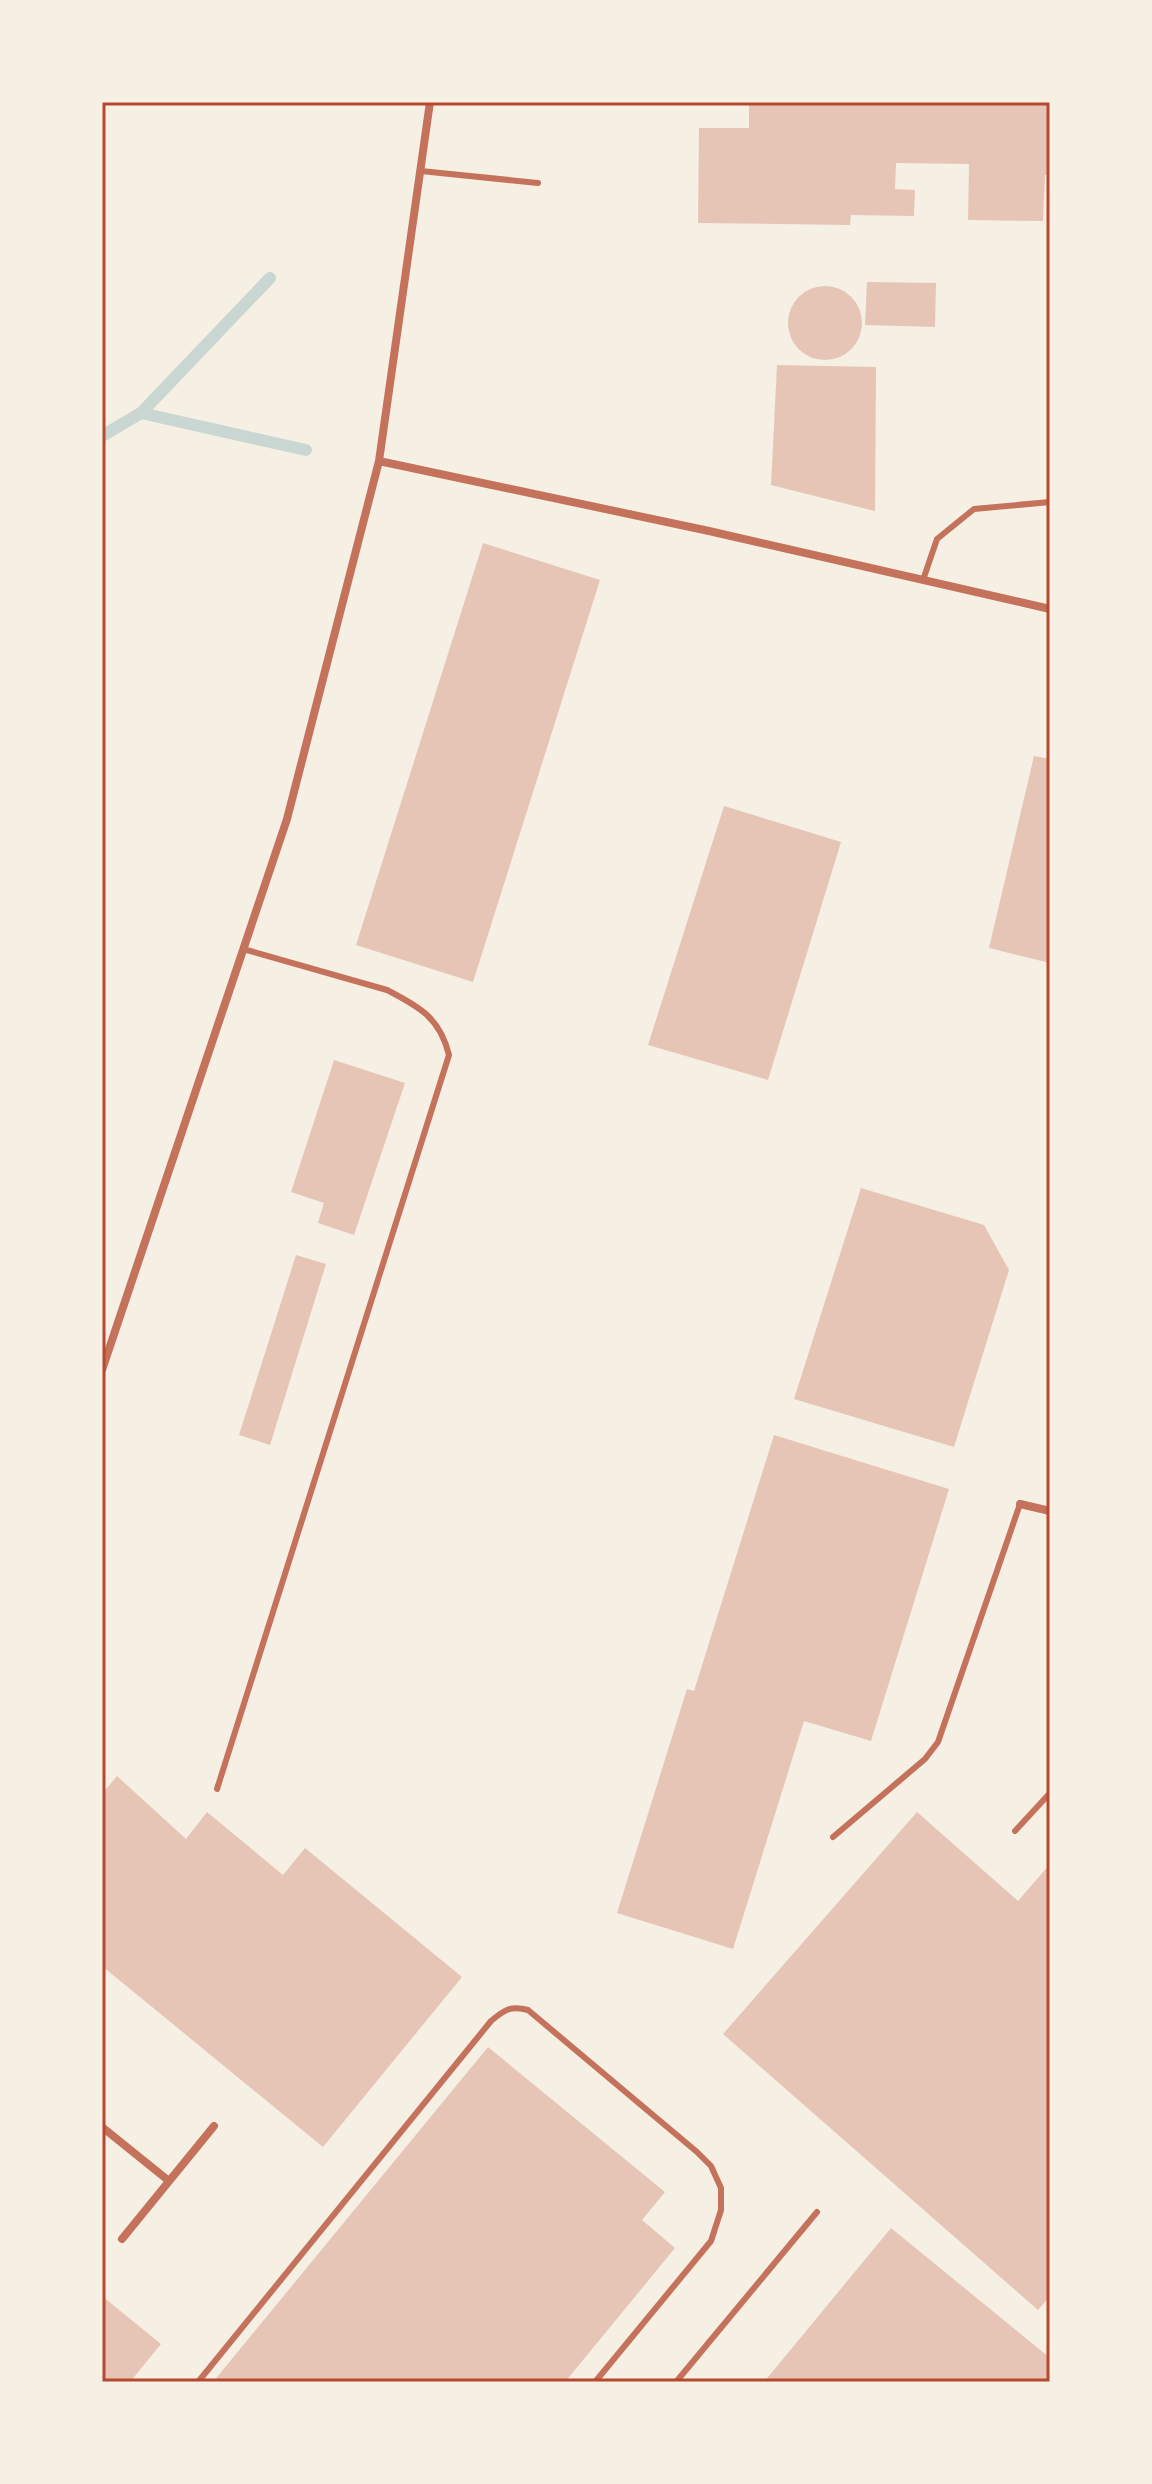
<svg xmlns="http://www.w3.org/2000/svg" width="1152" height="2484" font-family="Lora,serif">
	<rect width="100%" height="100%" fill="#f6efe4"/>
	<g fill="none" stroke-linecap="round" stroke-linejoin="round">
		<path stroke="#c9d6d2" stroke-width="12" d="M141,413L270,278
			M102,436L141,413L306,450"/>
	</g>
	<path fill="#e6c5b7" d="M749,102H1050V175H1045L1043,221L968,220L969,164L896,163L895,189L915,190L914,216L851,215L850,225L698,223L699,128H749Z
		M867,282L936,283L935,327L865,325Z
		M788 323a37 37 0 1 1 74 0a37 37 0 1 1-74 0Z
		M777,365L876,367L875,511L771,485Z
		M483,543L600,580L473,982L356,945Z
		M1034,756L1050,759V963L989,948Z
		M724,806L841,842L768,1080L648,1045Z
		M334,1060L405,1083L354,1235L318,1223L324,1203L291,1192Z
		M861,1188L984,1225L1009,1270L954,1447L794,1399Z
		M296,1255L326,1264L270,1445L239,1435Z
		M774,1435L949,1489L871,1741L804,1721L733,1949L617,1913L687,1689L694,1691Z
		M117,1776L186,1839L207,1812L283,1875L305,1848L462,1977L323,2147L102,1966V1794Z
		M917,1812L1018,1901L1050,1864V2296L1038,2310L723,2034Z
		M488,2047L665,2192L642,2220L675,2248L565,2382H213Z
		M891,2228L1050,2358V2382H764Z
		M102,2296L161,2344L130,2382H102Z"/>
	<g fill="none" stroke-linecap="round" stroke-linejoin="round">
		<path stroke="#c5725c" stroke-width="6" d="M421,171L538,183
			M923,580L937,539L974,509L1050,502
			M217,1789L449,1055C440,1018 420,1007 387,990L243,949
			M1015,1831L1050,1793
			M833,1837L925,1759L938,1742L1020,1504
			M198,2382L491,2021C504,2010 511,2005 528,2010L697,2152L711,2166L721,2188V2210L711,2241L595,2382
			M676,2382L817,2212"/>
		<path stroke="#c5725c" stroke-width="8" d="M379,461L709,531L1050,609
			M102,1370L287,819L379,461L430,102
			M1020,1504L1050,1511
			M102,2127L169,2181
			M122,2239L214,2126"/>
	</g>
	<rect width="1152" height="2484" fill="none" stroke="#f6efe4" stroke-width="208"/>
	<rect x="104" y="104" width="944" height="2276" fill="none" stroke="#b5482f" stroke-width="3"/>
</svg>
